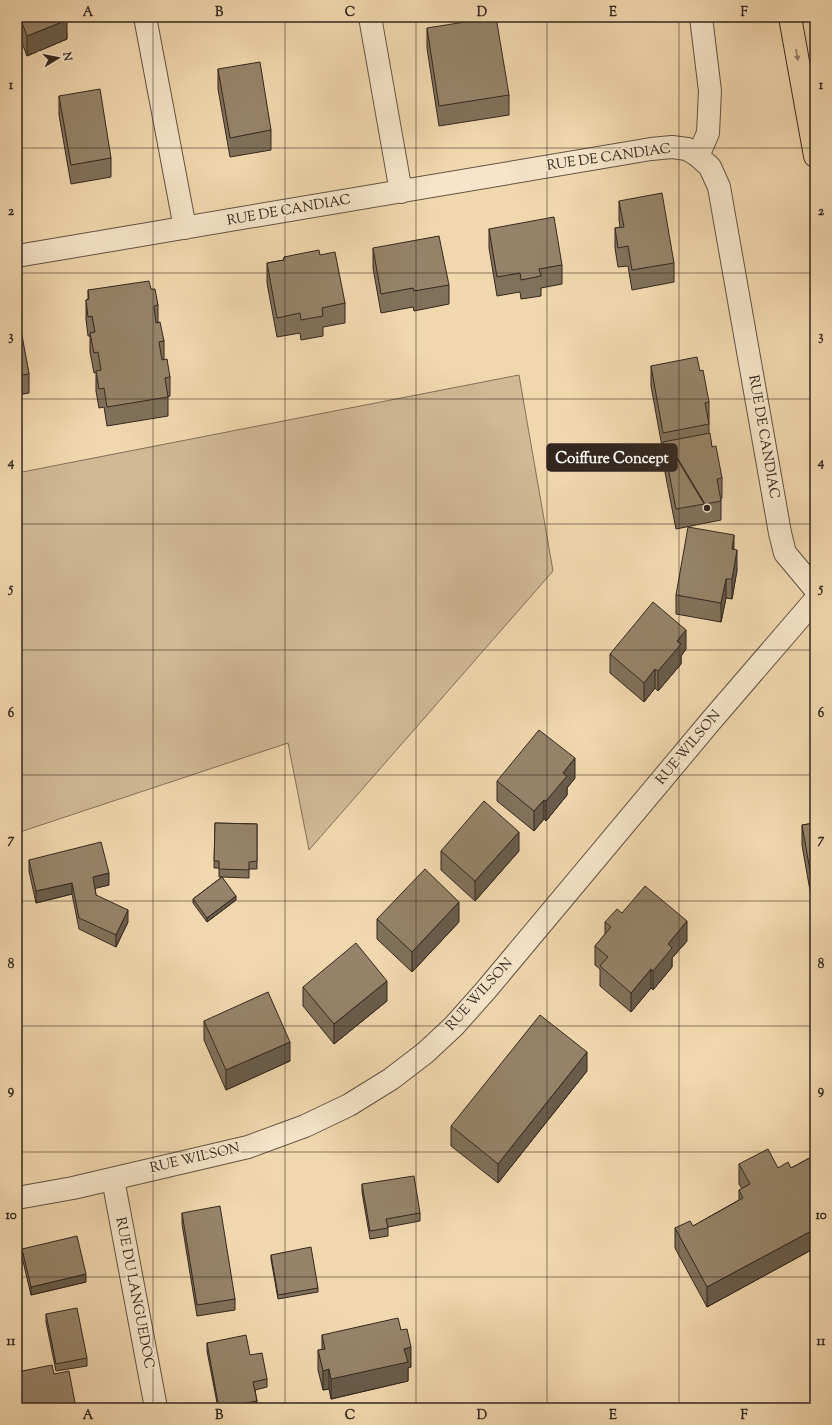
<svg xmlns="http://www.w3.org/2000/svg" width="832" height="1425" font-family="'Sorts Mill Goudy',serif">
	<rect width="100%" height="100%" fill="#f1d7ae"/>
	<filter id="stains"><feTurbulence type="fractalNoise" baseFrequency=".005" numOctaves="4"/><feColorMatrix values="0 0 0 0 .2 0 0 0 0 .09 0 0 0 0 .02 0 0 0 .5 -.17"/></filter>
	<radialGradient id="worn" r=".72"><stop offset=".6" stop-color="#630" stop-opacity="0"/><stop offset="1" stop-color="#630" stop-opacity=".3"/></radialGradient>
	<path fill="#d1b996" stroke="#82705a" d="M519,375L553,571L309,850L288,743L17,833V473Z"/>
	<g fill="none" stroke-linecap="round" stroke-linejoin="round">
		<g stroke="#625343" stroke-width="24">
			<path id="minor" d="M145,17L185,228
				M370,17L401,192
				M698,156L708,133L710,91L701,17
				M17,256L651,149L672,147L687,149L698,156L710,167L719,187L780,533L785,553L815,589
				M113,1179L156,1408
				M17,1198L73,1188L248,1147L305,1126L349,1105L391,1079L425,1053L454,1026L486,990L710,722L815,600"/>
		</g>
		<g stroke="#33271f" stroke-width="24">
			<path id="major" d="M790,17L815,156"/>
		</g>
		<use href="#minor" stroke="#f6e5ca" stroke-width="22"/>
		<use href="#major" stroke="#f1d7ae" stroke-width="22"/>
	</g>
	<path fill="#81715a" stroke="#33271f" d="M17,17H66L67,39L27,56L17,30Z
		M427,28L509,95V115L439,126L427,48Z
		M218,69L271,130V150L230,157L218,89Z
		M59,96L111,158V177L71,184L59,115Z
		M619,201L674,263V282L632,290L628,266L618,267L615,248V228L620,227L619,220Z
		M489,229L562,265V284L541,288V296L521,299L520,292L497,296L489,248Z
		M373,248L449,285V304L414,311L413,307L381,313L373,268Z
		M320,255L345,303V323L323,327V336L301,340L300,333L277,337L267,283V263L284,260V257Z
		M151,289L158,305V322L164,341V359L170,377V396L168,397V416L107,426L104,407L99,408L96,391V372L94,373L90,352V336H88L86,319V300L88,299V290Z
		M17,313L29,374V393L17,395Z
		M651,366L700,371L709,402V433L712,447L722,478V498H721V520L676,529L663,462V452L651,386Z
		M734,549L737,570L732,599L726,598L721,622L676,614V595Z
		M686,649L681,656V664L658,691L655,688L644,702L610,673V654Z
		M575,778L567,788V795L546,821L544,819L534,831L497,801V781Z
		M215,823L257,824V869H249V878L222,877L236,900L207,922L193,903V899L222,877H219V868H214Z
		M815,823V919L802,845V825Z
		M441,851H519L475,901L441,870Z
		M29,860L109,885L95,888L96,895L128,922L116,947L79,929L72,894L36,903L29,871Z
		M622,913L687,941L672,958V967L653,990L651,988L631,1012L600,986V969L595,965V946L605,934V922Z
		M377,919L459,922L412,972L377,939Z
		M303,987L387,1001L334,1044L303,1006Z
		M204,1021L290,1061L226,1090L204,1040Z
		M587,1071L498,1183L451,1146V1126Z
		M815,1155V1248L707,1307L675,1248V1228L693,1226L739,1200V1190L742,1189L739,1184V1164L778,1168H791Z
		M362,1184L420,1213V1221L388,1227V1236L370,1239L362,1192Z
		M182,1213L235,1299V1310L197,1316L182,1224Z
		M22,1249L86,1282L31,1295L22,1257Z
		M271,1255L318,1288V1292L278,1299L271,1259Z
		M46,1314L87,1358V1366L56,1371L46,1322Z
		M401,1330L411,1367L408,1368V1381L331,1399L329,1389L323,1390L318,1370V1350H322V1335Z
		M207,1343L250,1355L267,1379V1387L255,1390L257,1401V1408H218L207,1351Z"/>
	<path fill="#695c4a" stroke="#33271f" d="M67,20V39L27,56V36Z
		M734,535V555L732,549Z
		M737,550V570L732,599V579Z
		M726,579V598L721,622V603Z
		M686,630V649L681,656V664L658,691V671L677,641Z
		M655,669V688L644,702V683Z
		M575,758V778L567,788V795L546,821V801L563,773Z
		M544,800V819L534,831V811Z
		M519,832V851L475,901V881Z
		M109,873V885L93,889V877Z
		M72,883V894L36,903V891Z
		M236,896V900L207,922V918Z
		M459,902V922L412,972V952Z
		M128,910V922L116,947V935Z
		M687,921V941L672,958V967L653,990V971L668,944Z
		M651,969V988L631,1012V993Z
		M387,981V1001L334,1044V1024Z
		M290,1042V1061L226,1090V1070Z
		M587,1052V1071L498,1183V1164Z
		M815,1229V1248L707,1307V1287Z
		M86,1274V1282L31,1295V1287Z
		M411,1347V1367L408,1368V1381L331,1399V1379L404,1349Z
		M329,1369V1389L323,1390V1371Z"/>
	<path fill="#968369" stroke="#33271f" d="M20,17H66L67,20L27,36Z
		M496,17L509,95L439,106L427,28Z
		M260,62L271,130L230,138L218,69Z
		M100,89L111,158L71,165L59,96Z
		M662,193L674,263L632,270L628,246L618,248L615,228L624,227L619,201Z
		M554,217L562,265L539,269L541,276L521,280L520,273L497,277L489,229Z
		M439,236L449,285L414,291L413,288L381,294L373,248Z
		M319,250L320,255L335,252L345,303L322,308L323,316L301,320L300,313L277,318L267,263L284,260V257Z
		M149,281L151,289H155L158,305L154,306L156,323L160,322L164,341L159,342L162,360L167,359L170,377L165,378L168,397L107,407L104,388L99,389L96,371L101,370L98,352L94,353L90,333L95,332L92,316L88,317L86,300L89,299L88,290Z
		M17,313H18L29,374L17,376Z
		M697,357L700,371L703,370L709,402L705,403L709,424L663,433L651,366Z
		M710,433L712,447L716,446L722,478L717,479L721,501L676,509L663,442Z
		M688,527L734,535L732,549L737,550L732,579H726L721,603L676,595Z
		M653,602L686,630L677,641L681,644L658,671L655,669L644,683L610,654Z
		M539,730L575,758L563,773L567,776L546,801L544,800L534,811L497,781Z
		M484,801L519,832L475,881L441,851Z
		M215,823L257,824V861L249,862V870L219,869V861H214Z
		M815,823V899L802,825Z
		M101,842L109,873L93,877L96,895L128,910L116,935L79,918L72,883L36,891L29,860Z
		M425,869L459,902L412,952L377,919Z
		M222,877L236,896L207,918L193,899Z
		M645,886L687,921L668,944L672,948L653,971L651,969L631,993L600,966L608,957L595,946L611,927L605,922L617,909L622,913Z
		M356,943L387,981L334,1024L303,987Z
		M268,992L290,1042L226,1070L204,1021Z
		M540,1015L587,1052L498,1164L451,1126Z
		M768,1149L778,1168L788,1162L791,1168L815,1155V1229L707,1287L675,1228L690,1221L693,1226L743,1198L739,1190L750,1184L739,1164Z
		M414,1176L420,1213L386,1219L388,1228L370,1231L362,1184Z
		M220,1206L235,1299L197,1305L182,1213Z
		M77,1236L86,1274L31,1287L22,1249Z
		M311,1247L318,1288L278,1295L271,1255Z
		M77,1308L87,1358L56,1364L46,1314Z
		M398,1318L401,1330L407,1329L411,1347L404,1349L408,1362L331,1379L329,1369L323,1371L318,1350L325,1349L322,1335Z
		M246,1335L250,1355L262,1353L267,1379L253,1382L257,1401L219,1408L207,1343Z
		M52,1365L54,1374L69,1371L76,1408H17V1382H18L17,1372Z"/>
	<defs><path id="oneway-solid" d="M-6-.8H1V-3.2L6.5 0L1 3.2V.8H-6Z"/></defs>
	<use fill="#927f66" href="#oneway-solid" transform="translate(797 55) rotate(80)"/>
	<path fill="none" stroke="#33271f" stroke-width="1" stroke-opacity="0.55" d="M153,17V1408M285,17V1408M416,17V1408M547,17V1408M679,17V1408M17,148H815M17,273H815M17,399H815M17,524H815M17,650H815M17,775H815M17,901H815M17,1026H815M17,1152H815M17,1277H815"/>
	<g text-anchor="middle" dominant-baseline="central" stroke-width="3.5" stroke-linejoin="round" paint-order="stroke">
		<g font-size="14" fill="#33271f" stroke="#f6e5ca">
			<text transform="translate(609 158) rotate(-8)">RUE DE CANDIAC</text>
			<text transform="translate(289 211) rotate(-10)">RUE DE CANDIAC</text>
			<text transform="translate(763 437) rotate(80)">RUE DE CANDIAC</text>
			<text transform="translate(689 748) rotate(-50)">RUE WILSON</text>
			<text transform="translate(480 995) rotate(-48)">RUE WILSON</text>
			<text transform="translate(195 1159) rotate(-13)">RUE WILSON</text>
			<text transform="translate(134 1293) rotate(79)">RUE DU LANGUEDOC</text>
		</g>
	</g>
	<path fill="none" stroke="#33271f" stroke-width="1.5" d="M707 508L677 458"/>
	<circle fill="#33271f" stroke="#f6e5ca" stroke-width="1.5" cx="707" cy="508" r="4"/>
	<rect fill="#33271f" stroke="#33271f" stroke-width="1.5" x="547" y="444" width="130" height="27" rx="4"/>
	<g font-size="15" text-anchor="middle" font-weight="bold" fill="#fff">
		<text x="612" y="463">Coiffure Concept</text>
	</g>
	<rect width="832" height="1425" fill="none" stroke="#f1d7ae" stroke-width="44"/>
	<g transform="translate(58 58) rotate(80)" stroke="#f6e5ca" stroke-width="3" paint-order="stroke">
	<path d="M0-3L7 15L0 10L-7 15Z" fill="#33271f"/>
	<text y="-6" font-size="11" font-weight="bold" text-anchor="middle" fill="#33271f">N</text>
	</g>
	<rect x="22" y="22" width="788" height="1381" fill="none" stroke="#33271f" stroke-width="1.5"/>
	<g font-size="13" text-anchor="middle" font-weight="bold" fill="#33271f">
		<text x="88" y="16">A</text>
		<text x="219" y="16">B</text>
		<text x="350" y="16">C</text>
		<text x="482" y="16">D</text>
		<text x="613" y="16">E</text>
		<text x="744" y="16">F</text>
		<text x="11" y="89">1</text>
		<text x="821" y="89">1</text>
		<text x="11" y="215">2</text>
		<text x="821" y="215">2</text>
		<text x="11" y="340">3</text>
		<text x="821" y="340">3</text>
		<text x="11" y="466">4</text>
		<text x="821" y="466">4</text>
		<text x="11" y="592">5</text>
		<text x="821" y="592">5</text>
		<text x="11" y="717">6</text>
		<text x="821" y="717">6</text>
		<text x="11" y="843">7</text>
		<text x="821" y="843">7</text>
		<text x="11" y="968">8</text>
		<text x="821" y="968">8</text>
		<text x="11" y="1094">9</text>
		<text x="821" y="1094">9</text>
		<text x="11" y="1219">10</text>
		<text x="821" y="1219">10</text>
		<text x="11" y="1345">11</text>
		<text x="821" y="1345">11</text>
		<text x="88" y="1419">A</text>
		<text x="219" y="1419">B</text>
		<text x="350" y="1419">C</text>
		<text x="482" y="1419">D</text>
		<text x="613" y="1419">E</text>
		<text x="744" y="1419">F</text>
	</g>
	<rect width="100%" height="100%" filter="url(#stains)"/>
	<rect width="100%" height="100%" fill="url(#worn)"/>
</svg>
